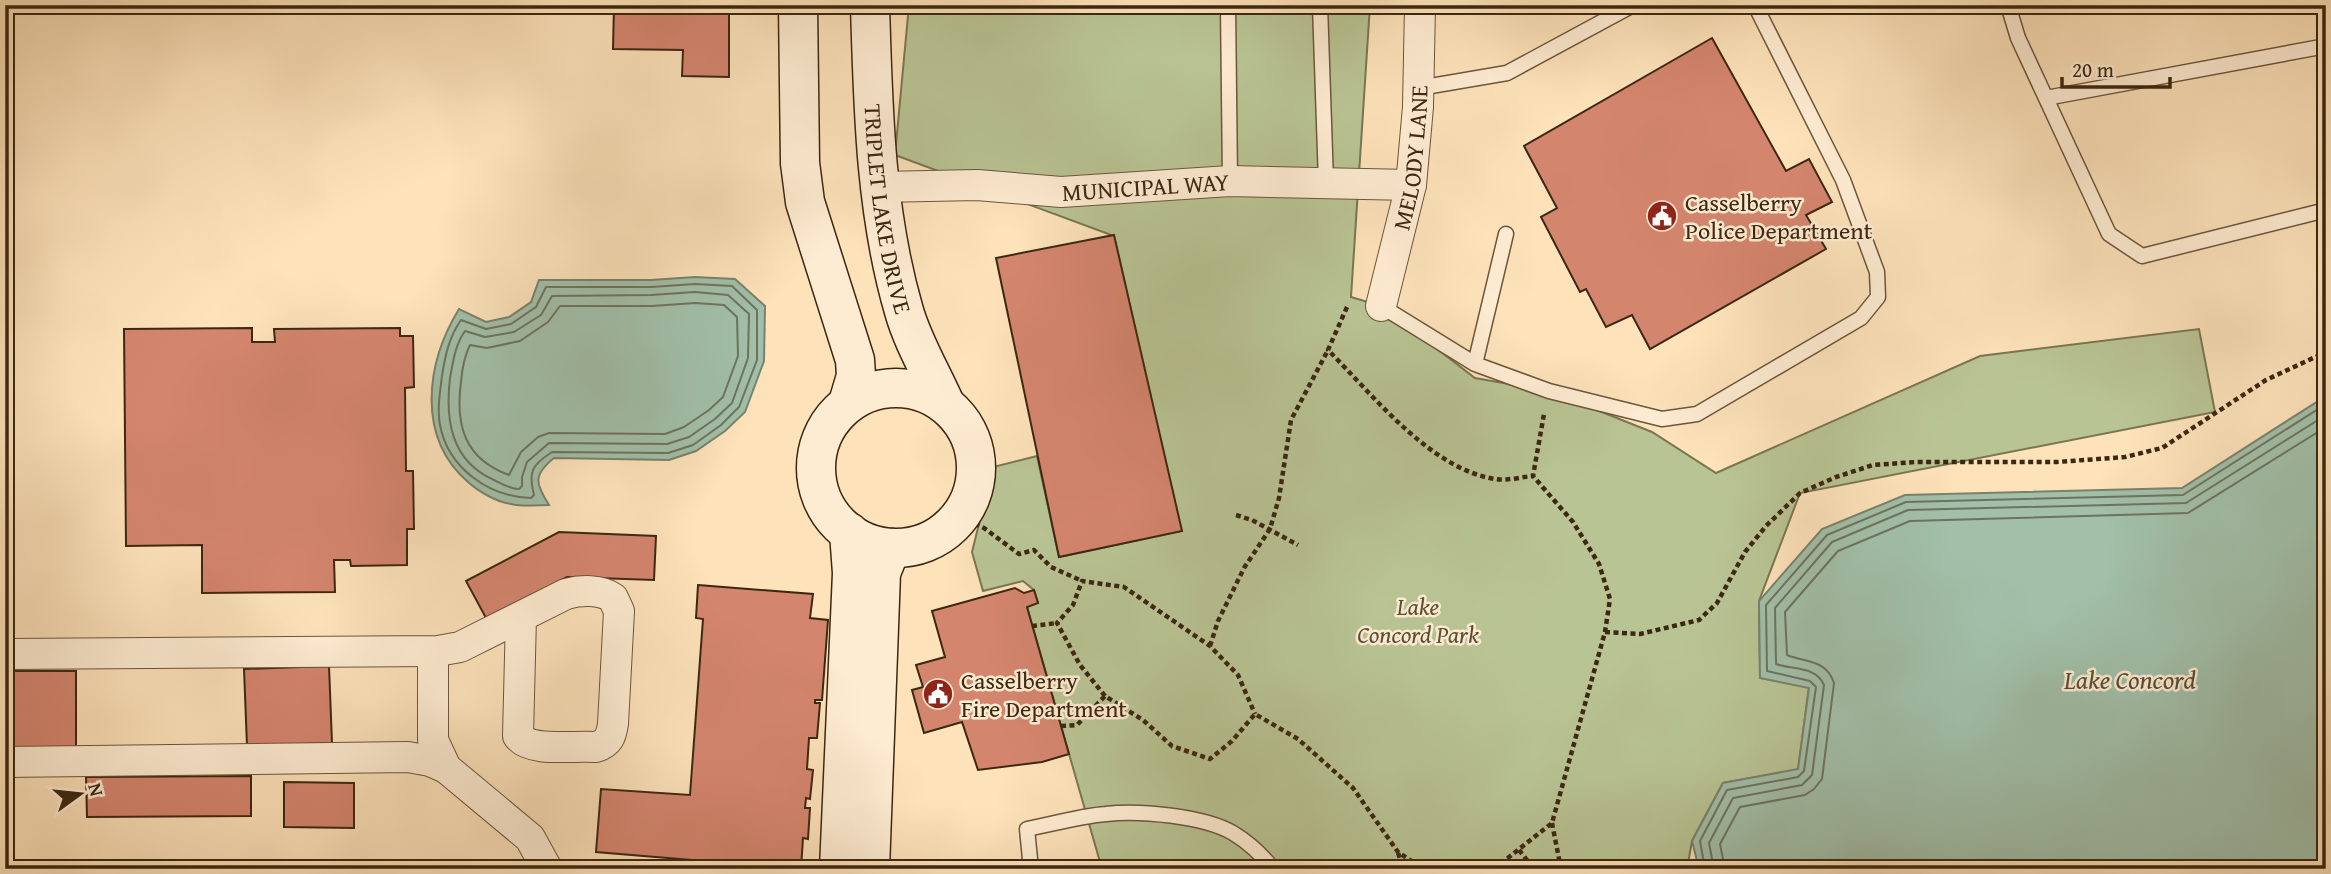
<svg xmlns="http://www.w3.org/2000/svg" width="2331" height="874" font-family="'Gentium Book Plus',serif">
	<rect width="100%" height="100%" fill="#fde2ba"/>
	<filter id="stains"><feTurbulence type="fractalNoise" baseFrequency=".00286" numOctaves="4"/><feColorMatrix values="0 0 0 0 .2 0 0 0 0 .09 0 0 0 0 .02 0 0 0 .5 -.17"/></filter>
	<radialGradient id="worn" r=".72"><stop offset=".6" stop-color="#630" stop-opacity="0"/><stop offset="1" stop-color="#630" stop-opacity=".3"/></radialGradient>
	<path fill="#b9c494" stroke="#7a7652" stroke-width="2" d="M909,5H1370L1351,297L1381,306L1475,378L1549,391L1652,432L1716,473L1980,356L2199,329L2215,412L1800,493L1759,601L1760,678L1809,687L1798,770L1723,783L1692,841L1687,869H1102L1027,607L1038,603L1034,590L1023,581L983,591L972,552L993,467L1037,456L1059,557L1181,531L1114,236L895,155Z"/>
	<path fill="#a1bfa9" stroke="#79826c" stroke-width="2" d="M695,277L735,279L765,306L764,361L745,412L725,431L696,451L669,460L554,458C533,475 535,483 549,505C537,505 523,507 511,504C497,502 479,492 468,482C416,437 426,363 459,309L486,322L509,317L531,302L539,280H651Z
		M2326,396V869H1699L1692,841L1723,783L1798,769L1809,688L1760,678L1759,601L1822,529L1905,495L2182,488Z"/>
	<g fill="none" stroke-linecap="round" stroke-linejoin="round">
		<path stroke="#6e735d" stroke-width="2" d="M695,284L732,286L757,310V360L739,407L721,425L693,445L668,453L552,452C532,465 528,471 534,495L531,498C489,497 448,468 440,425C437,410 440,392 442,376C445,356 449,337 461,320L486,329L511,324L536,307L546,287H651Z
			M695,292L728,295L749,314L748,358L732,403L715,419L689,437L667,444L549,443L527,462L522,477V486L519,489C510,489 502,484 494,480C451,461 445,420 450,378C453,362 455,345 465,331L485,337L514,332L541,315L552,296L651,295Z
			M695,303L724,305L737,317L738,356L723,397L709,410L684,427L665,434L549,433L538,437L521,452L509,475C465,459 455,426 461,382C462,369 464,357 470,345L487,348L520,341L548,322L560,306H652Z
			M1705,869L1700,841L1727,790L1798,777L1804,771L1816,687L1810,681L1767,671L1766,605L1827,535L1906,502L2183,495L2326,404
			M1714,869L1709,843L1733,798L1802,785L1812,775L1824,685C1816,666 1793,670 1776,664L1775,608L1832,542L1908,510L2186,503L2326,415
			M1725,869L1720,844L1740,807L1805,795L1814,789L1822,779L1834,683C1826,659 1806,663 1787,655L1785,612L1838,551L1910,521L2188,513L2326,427"/>
	</g>
	<path fill="#d4856e" stroke="#3c2711" stroke-width="2" d="M614,5H729V77L682,76L683,50L613,49Z
		M1712,38L1786,171L1809,159L1832,202L1806,215L1826,249L1650,349L1632,315L1606,327L1586,289L1580,292L1541,217L1557,208L1524,146Z
		M1114,235L1182,531L1059,557L996,258Z
		M252,328V342H275L274,329L400,328V336H413L414,387L405,388L406,471H413L414,529H407V565L351,566L350,560H334L335,592L202,593V545L126,546L124,329Z
		M559,532L656,536L654,580L567,577L486,618L466,581Z
		M698,585L813,594L810,618L828,620L822,700H815V703H820L817,738H809L807,769L813,770L810,799L806,798L805,808H810L808,839L803,838L801,869L596,852L601,789L690,795L703,619L696,618Z
		M1015,588L1024,593L1034,590L1038,603L1027,607L1069,754L1042,762L978,770L962,722L924,733L912,690L923,687L916,665L945,657L932,611Z
		M329,666L332,743L247,746L244,669Z
		M5,671H76V748H5Z
		M251,776V816L87,817L86,777Z
		M284,782L354,783V828L284,827Z"/>
	<g fill="none" stroke-linecap="round" stroke-linejoin="round">
		<g stroke="#6c563b" stroke-width="17">
			<path id="lane" d="M1228,5L1230,181
				M1320,5L1326,183
				M2008,5L2018,38L2109,234L2142,256L2326,210
				M1419,88L1507,73L1633,5
				M2046,98L2326,46
				M1381,306L1475,364L1506,234
				M1475,364L1549,391L1662,419L1697,414L1861,318L1878,297L1877,272L1843,180L1755,5
				M1031,869L1027,829C1053,824 1080,816 1106,814C1139,810 1204,816 1233,833C1248,842 1262,855 1273,869"/>
		</g>
		<g stroke="#6c563b" stroke-width="32">
			<g id="street">
				<path id="s1" d="M880,187L977,185L1061,192L1230,181L1411,185"/>
				<path id="s2" d="M1381,306L1411,185L1418,107L1420,5"/>
				<path d="M433,652V740L446,768L530,838L547,869"/>
				<path d="M5,654L438,651L460,647L566,594C581,590 601,589 613,598L619,611L613,724C611,736 609,743 596,747C575,745 531,753 518,736L521,617"/>
				<path d="M5,762L408,757L430,761L446,768"/>
			</g>
		</g>
		<g stroke="#3c2711" stroke-width="41">
			<g id="secondary">
				<path d="M798,5L800,163L805,202L855,360L856,376L848,403"/>
				<path id="s3" d="M870,5C873,108 875,212 904,311C913,343 932,374 945,404"/>
				<circle cx="896" cy="468" r="80"/>
				<path d="M839,869L852,573L849,532"/>
				<path d="M870,869L881,573L891,548"/>
			</g>
		</g>
		<path stroke="#3c2711" stroke-width="4.5" stroke-dasharray="5 3.5" stroke-linecap="butt" d="M1347,307L1328,350C1373,395 1430,469 1495,479C1507,481 1521,477 1533,476L1544,414
			M1236,515L1252,520L1298,545
			M967,520L984,528L1019,554L1034,550L1051,567L1082,581
			M1032,626L1057,623
			M1605,632L1640,634L1699,620L1717,603L1745,552L1766,526L1800,493L1836,477L1873,465L1916,462H2057L2125,457L2162,448L2266,380L2326,352
			M1210,646L1218,621L1244,568L1270,529L1279,498L1291,420L1328,350
			M1105,696L1080,665L1057,623L1073,605L1082,581L1124,587L1210,646L1238,675L1255,714
			M1061,726L1077,725L1105,696L1143,720L1172,746L1210,759L1232,741L1255,714L1298,739L1353,788L1398,852L1423,869
			M1552,823L1561,869
			M1519,850L1534,869
			M1398,853L1404,869
			M1494,869L1552,823L1605,632L1610,599L1599,564L1573,522L1533,476"/>
		<use href="#lane" stroke="#feecd2" stroke-width="14"/>
		<use href="#street" stroke="#feecd2" stroke-width="30"/>
		<use href="#secondary" stroke="#feecd2" stroke-width="38"/>
	</g>
	<defs>
		<g id="civic-disc" transform="scale(1.575)"><circle r="9.5" fill="#8f2418" stroke="#feecd2"/><path d="M-.6-6.5H3V-4.5H.6V-3L4-1V1h2V6H-6V1h2V-1L-.6-3ZM-1.2 2.5V6h2.4V2.5Z" fill="#fff"/></g>
	</defs>
	<g fill-rule="evenodd">
		<use href="#civic-disc" x="1662" y="216"/>
		<use href="#civic-disc" x="938" y="694"/>
	</g>
	<g text-anchor="middle" dominant-baseline="central" stroke-width="5" stroke-linejoin="round" paint-order="stroke">
		<g font-size="24" fill="#3c2711" stroke="#feecd2">
			<text stroke="none"><textPath href="#s2" startOffset="152">MELODY LANE</textPath></text>
			<text stroke="none"><textPath href="#s1" startOffset="266">MUNICIPAL WAY</textPath></text>
			<text stroke="none"><textPath href="#s3" startOffset="205">TRIPLET LAKE DRIVE</textPath></text>
		</g>
		<g font-size="24" fill="#3c2711" stroke="#feecd2" text-anchor="start">
			<text x="1685" y="202">Casselberry<tspan x="1685" dy="28">Police Department</tspan></text>
			<text x="961" y="680">Casselberry<tspan x="961" dy="28">Fire Department</tspan></text>
		</g>
		<g font-size="24" font-style="italic" fill="#5b4e32" stroke="#feecd2">
			<text x="1418" y="606">Lake<tspan x="1418" dy="28">Concord Park</tspan></text>
		</g>
		<g font-size="26" font-style="italic" fill="#554d37" stroke="#feecd2">
			<text x="2130" y="679">Lake Concord</text>
		</g>
	</g>
	<rect width="2331" height="874" fill="none" stroke="#fde2ba" stroke-width="28"/>
	<rect x="7" y="7" width="2317" height="860" fill="none" stroke="#3c2711" stroke-width="3.5"/>
	<rect x="14" y="14" width="2303" height="846" fill="none" stroke="#3c2711" stroke-width="2"/>
	<g transform="translate(80 794) rotate(75)" stroke="#feecd2" stroke-width="5" paint-order="stroke">
	<path d="M0-5L12 26L0 18L-12 26Z" fill="#3c2711"/>
	<text y="-10" font-size="19" font-weight="bold" text-anchor="middle" fill="#3c2711">N</text>
	</g>
	<path d="M2062 77v10h108v-10" fill="none" stroke="#3c2711" stroke-width="3.5"/>
	<text x="2072" y="77" font-size="21" fill="#3c2711" stroke="#feecd2" stroke-width="5" paint-order="stroke">20 m</text>
	<rect width="100%" height="100%" filter="url(#stains)"/>
	<rect width="100%" height="100%" fill="url(#worn)"/>
</svg>
